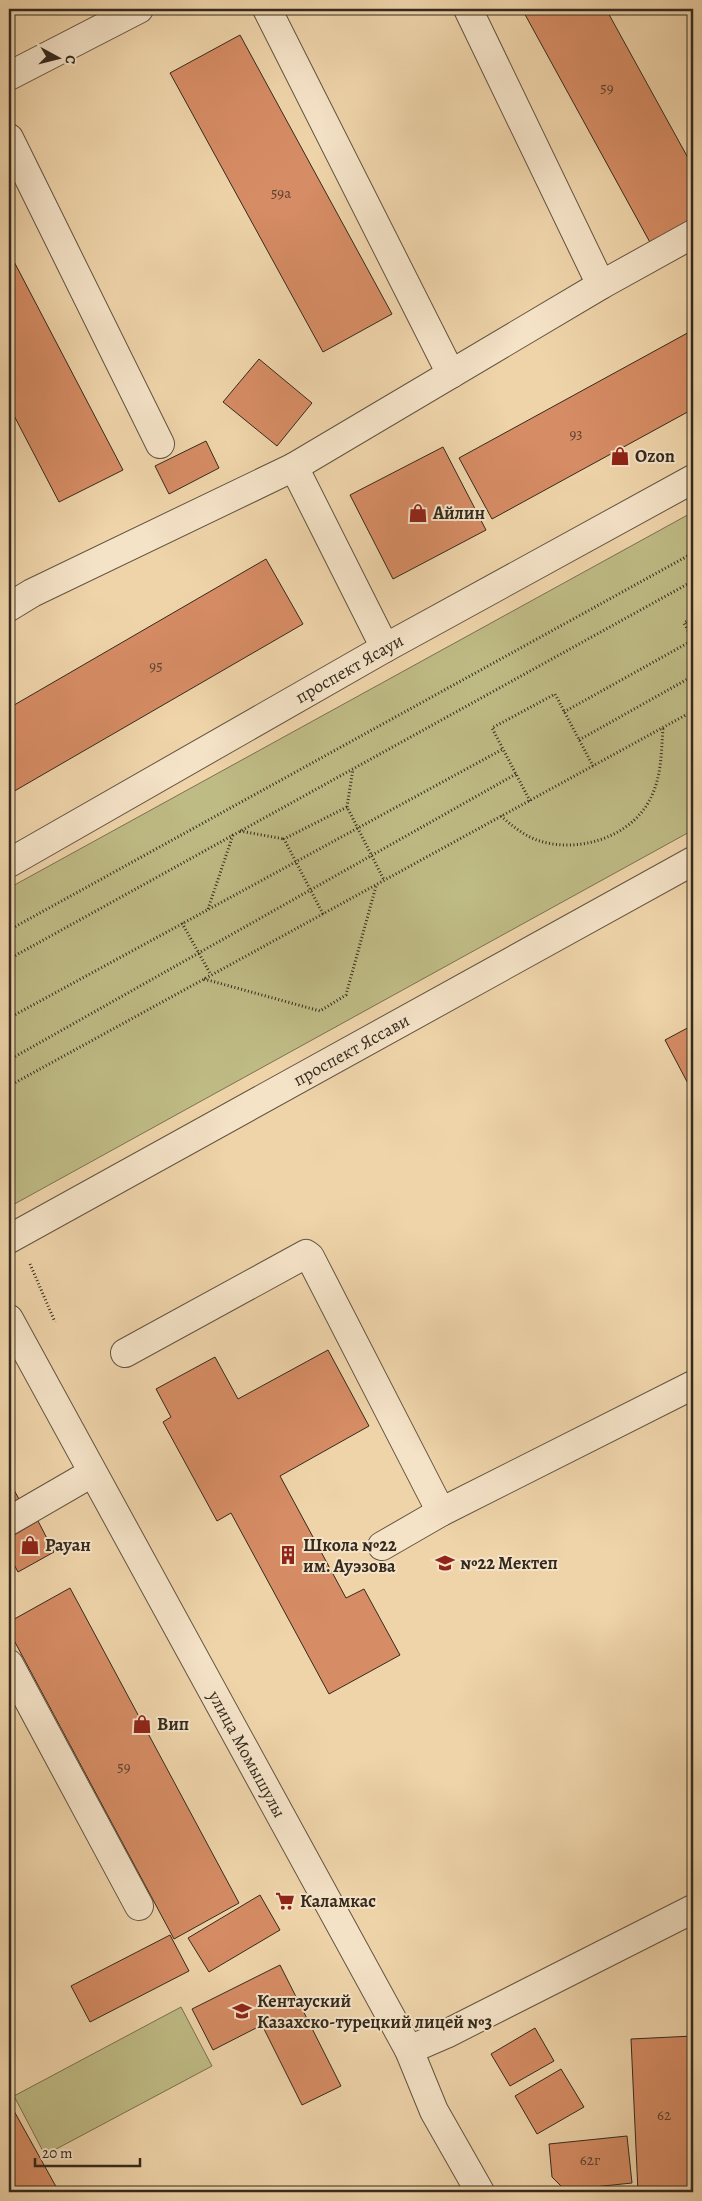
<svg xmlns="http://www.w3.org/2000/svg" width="702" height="2201" font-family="Alegreya,serif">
	<rect width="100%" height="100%" fill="#efd4aa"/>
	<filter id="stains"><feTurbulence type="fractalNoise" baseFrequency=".004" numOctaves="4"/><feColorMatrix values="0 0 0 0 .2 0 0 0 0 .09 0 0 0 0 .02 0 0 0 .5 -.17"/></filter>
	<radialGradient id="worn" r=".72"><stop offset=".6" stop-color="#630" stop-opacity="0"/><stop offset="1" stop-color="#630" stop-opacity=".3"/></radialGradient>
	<path fill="#bfbb85" stroke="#7a7252" d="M693,512V830L9,1207V888Z
		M181,2007L212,2066L45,2155L14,2096Z"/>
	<path fill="#d68c64" stroke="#342a1e" d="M522,9H606L693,167V223L652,246Z
		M240,35L392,314L323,352L170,73Z
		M9,252L123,470L59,502L9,406Z
		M693,330V409L492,519L459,458Z
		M259,359L312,403L277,446L223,402Z
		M206,441L219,468L169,494L155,466Z
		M443,447L486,530L393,579L350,495Z
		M266,559L303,624L11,793L9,789V708Z
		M693,1025V1093L665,1040Z
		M328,1350L369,1426L280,1476L346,1598L364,1589L400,1655L329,1694L231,1513L217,1521L163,1422L171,1417L156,1389L215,1357L238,1399Z
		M9,1481L19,1499L9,1505Z
		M38,1521L54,1552L18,1572L9,1555V1538Z
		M70,1588L239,1903L174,1939L9,1631V1622Z
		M260,1895L280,1930L209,1972L188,1938Z
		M170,1935L189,1971L90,2022L71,1986Z
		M280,1965L341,2086L302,2105L262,2025L213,2050L192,2009Z
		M535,2028L554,2061L510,2086L491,2054Z
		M693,2036V2192H638L631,2039Z
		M561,2069L584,2107L537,2134L515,2096Z
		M14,2111L59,2192H9V2113Z
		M627,2136L632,2183L565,2190L552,2177L549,2144Z"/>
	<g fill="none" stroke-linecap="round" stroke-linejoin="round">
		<g stroke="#635441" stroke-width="30">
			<g id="minor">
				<path d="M267,9L451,374"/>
				<path d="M468,9L601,285"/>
				<path d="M9,76L139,9"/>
				<path d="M9,138L160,444"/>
				<path d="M294,467L385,648"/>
				<path d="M9,607L32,593L294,467L601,285L693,234"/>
				<path id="s1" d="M9,863L385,648L693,479"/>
				<path id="s2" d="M9,1239L693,861"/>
				<path id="s3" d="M9,1319L409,2050L434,2111L480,2192"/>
				<path d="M125,1353L306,1254L310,1257L441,1512"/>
				<path d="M9,1521L92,1473"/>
				<path d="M382,1546L441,1512L693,1385"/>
				<path d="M9,1664L139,1906"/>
				<path d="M409,2050L446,2034L693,1909"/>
			</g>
		</g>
		<path stroke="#342a1e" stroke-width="3" stroke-dasharray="1 2.5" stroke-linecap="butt" d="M693,640L684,623L693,618
			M564,712L693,640
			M579,740L693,676
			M530,801L492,728L555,694L593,766
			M347,807L353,769
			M501,816C512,826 526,837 540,841C577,853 628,838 648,803C662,779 661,754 663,728
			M240,831L284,839
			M208,909L233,835
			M323,914L284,839L347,807L384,880
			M182,923L211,975
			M9,930L693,553
			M9,959L693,581
			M204,979L320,1011L346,995L376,886
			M9,1018L503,749
			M9,1060L516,774
			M9,1086L693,711
			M30,1264L55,1322"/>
		<use href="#minor" stroke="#f5e3c8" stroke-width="28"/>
	</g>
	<defs>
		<g id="shop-bare" transform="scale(1.5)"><path d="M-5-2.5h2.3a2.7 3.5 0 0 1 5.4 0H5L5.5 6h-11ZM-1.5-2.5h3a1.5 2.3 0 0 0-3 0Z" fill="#8f2418" stroke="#f5e3c8" stroke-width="2.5" paint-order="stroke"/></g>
		<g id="building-bare" transform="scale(1.5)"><path d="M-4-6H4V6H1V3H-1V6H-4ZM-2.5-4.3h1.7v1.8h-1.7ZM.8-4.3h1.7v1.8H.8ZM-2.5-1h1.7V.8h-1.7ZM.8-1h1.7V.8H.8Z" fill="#8f2418" stroke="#f5e3c8" stroke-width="2.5" paint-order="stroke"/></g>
		<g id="school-bare" transform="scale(1.5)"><path d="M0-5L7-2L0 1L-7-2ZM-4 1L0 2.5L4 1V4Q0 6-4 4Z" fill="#8f2418" stroke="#f5e3c8" stroke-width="2.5" paint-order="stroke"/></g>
		<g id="supermarket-bare" transform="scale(1.5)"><path d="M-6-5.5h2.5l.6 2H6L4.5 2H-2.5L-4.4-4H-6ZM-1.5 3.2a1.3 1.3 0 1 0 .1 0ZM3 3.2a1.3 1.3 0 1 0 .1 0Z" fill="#8f2418" stroke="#f5e3c8" stroke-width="2.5" paint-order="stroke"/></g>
	</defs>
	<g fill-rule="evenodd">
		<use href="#shop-bare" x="620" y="456"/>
		<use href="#shop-bare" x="418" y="513"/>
		<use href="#shop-bare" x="30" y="1545"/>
		<use href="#building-bare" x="288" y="1555"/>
		<use href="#school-bare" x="445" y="1563"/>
		<use href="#shop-bare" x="142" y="1724"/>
		<use href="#supermarket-bare" x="285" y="1901"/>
		<use href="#school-bare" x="242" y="2011"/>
	</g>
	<g text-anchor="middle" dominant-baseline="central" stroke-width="4" stroke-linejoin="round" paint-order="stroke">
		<g font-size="15" fill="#5c4230">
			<text x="607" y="88">59</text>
			<text x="281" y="193">59а</text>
			<text x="576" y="434">93</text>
			<text x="156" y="666">95</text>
			<text x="124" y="1767">59</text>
			<text x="664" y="2115">62</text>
			<text x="590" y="2160">62г</text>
		</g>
		<g font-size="18" font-weight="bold" fill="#342a1e" stroke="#f5e3c8" text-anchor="start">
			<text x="635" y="456">Ozon</text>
			<text x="433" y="513">Айлин</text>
			<text x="45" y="1545">Рауан</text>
			<text x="303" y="1545">Школа №22<tspan x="303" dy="21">им. Ауэзова</tspan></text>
			<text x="460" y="1563">№22 Мектеп</text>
			<text x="157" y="1724">Вип</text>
			<text x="300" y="1901">Каламкас</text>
			<text x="257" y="2001">Кентауский<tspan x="257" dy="21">Казахско-турецкий лицей №3</tspan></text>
		</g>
		<g font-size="18" fill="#342a1e" stroke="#f5e3c8">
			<text stroke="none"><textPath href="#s1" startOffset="392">проспект Ясауи</textPath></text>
			<text stroke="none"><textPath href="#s2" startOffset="391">проспект Яссави</textPath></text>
			<text stroke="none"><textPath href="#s3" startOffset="496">улица Момышулы</textPath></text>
		</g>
	</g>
	<rect width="702" height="2201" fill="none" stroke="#efd4aa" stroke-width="30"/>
	<rect x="10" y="10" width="682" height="2181" fill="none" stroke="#342a1e" stroke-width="2.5"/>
	<rect x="15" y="15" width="672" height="2171" fill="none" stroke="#342a1e"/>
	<g transform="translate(58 58) rotate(97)" stroke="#f5e3c8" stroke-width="4" paint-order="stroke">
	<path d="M0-4L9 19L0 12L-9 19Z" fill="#342a1e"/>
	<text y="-8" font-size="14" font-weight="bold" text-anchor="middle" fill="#342a1e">С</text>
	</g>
	<path d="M35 2158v8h105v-8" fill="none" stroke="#342a1e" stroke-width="2.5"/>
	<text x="42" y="2158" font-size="15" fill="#342a1e" stroke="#f5e3c8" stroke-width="4" paint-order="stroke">20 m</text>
	<rect width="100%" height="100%" filter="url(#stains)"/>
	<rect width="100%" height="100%" fill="url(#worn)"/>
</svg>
